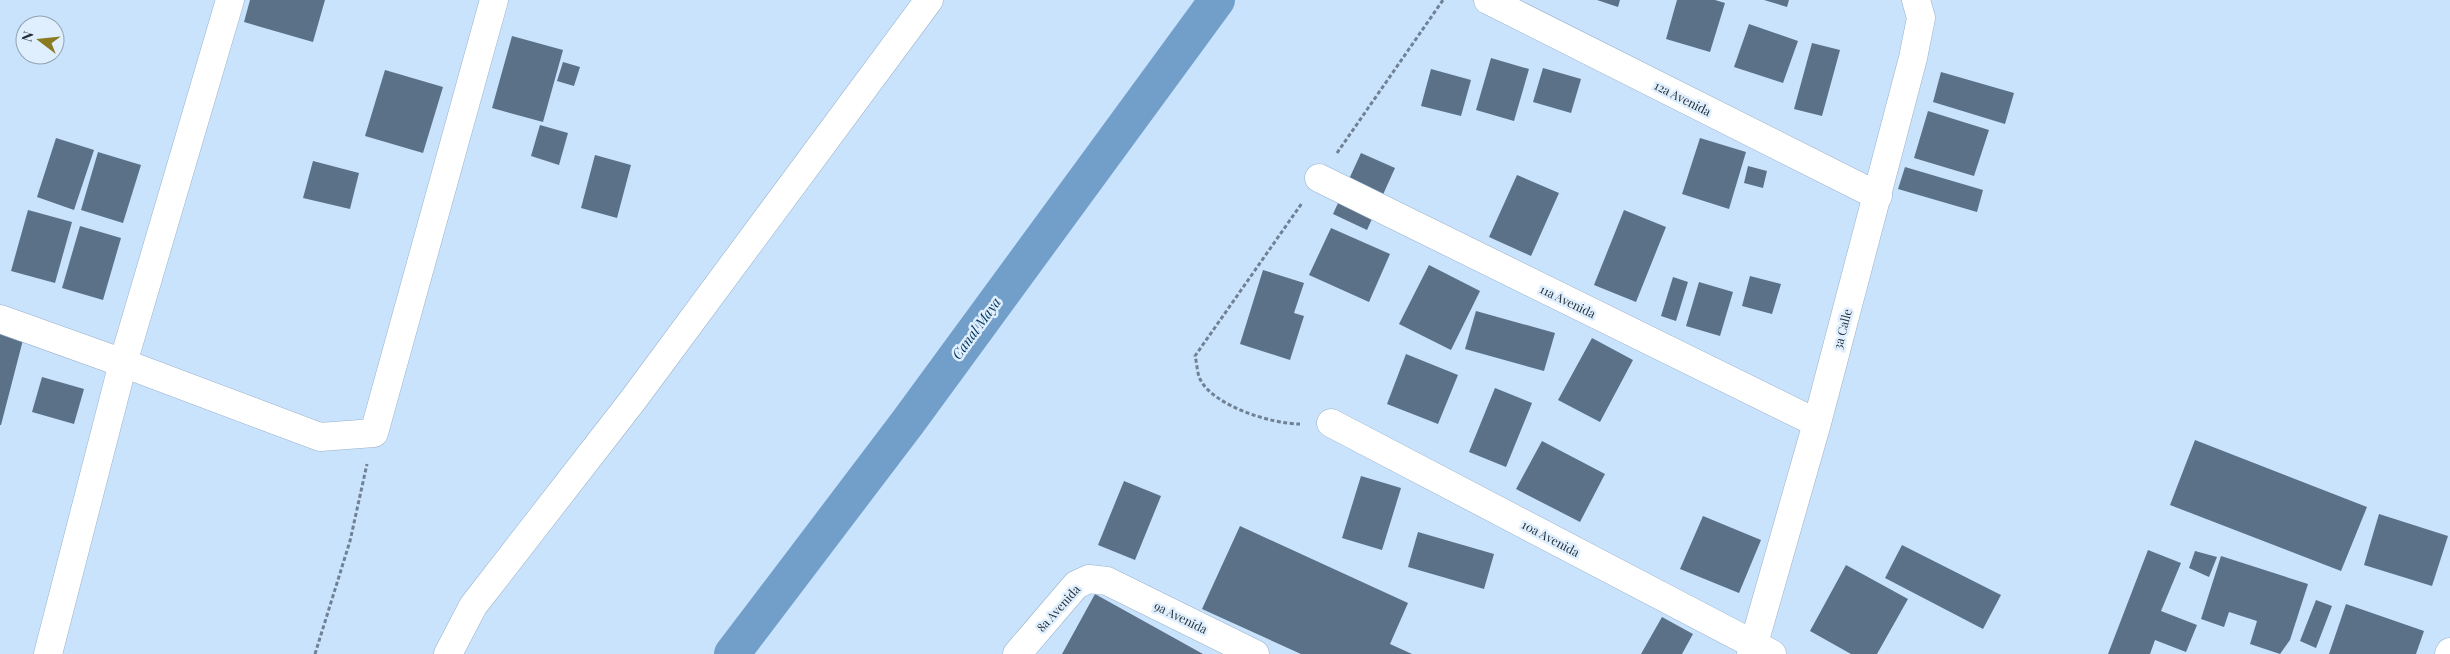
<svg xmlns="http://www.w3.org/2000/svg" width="2450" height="654" font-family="'Playfair Display',serif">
	<rect width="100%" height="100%" fill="#c9e3fd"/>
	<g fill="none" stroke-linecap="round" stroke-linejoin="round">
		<path stroke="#729eca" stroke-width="36" d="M732,654L908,422L1217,0"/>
	</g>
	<path fill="#5a7188" d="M250,0H325L313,42L244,22Z
		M1597,0H1620L1618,7Z
		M1677,0H1715L1725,3L1710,52L1666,39Z
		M1764,0H1789L1787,7Z
		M1749,24L1798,41L1783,83L1734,67Z
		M512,36L563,50L543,122L492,108Z
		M1812,43L1840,50L1822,116L1794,109Z
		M1491,58L1529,69L1514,121L1476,110Z
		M563,62L580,67L574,86L557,81Z
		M1543,68L1581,79L1571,113L1533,102Z
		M1431,69L1471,80L1461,116L1421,106Z
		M385,70L443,87L423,153L365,136Z
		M1941,72L2014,93L2005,124L1933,102Z
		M1928,111L1989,130L1974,176L1914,158Z
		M540,125L568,133L559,165L531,156Z
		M56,138L94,150L74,210L37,197Z
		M1700,138L1746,152L1729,209L1682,194Z
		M98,152L141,165L123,223L81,210Z
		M1361,153L1395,168L1367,230L1333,214Z
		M595,155L631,165L617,218L581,208Z
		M313,161L359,173L350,209L303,198Z
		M1748,166L1767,171L1763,188L1744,183Z
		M1905,167L1983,190L1977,212L1898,189Z
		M1517,175L1559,193L1531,256L1489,237Z
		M28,210L72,222L55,283L11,271Z
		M1624,210L1666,227L1636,302L1594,285Z
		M80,226L121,238L103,300L62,288Z
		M1331,228L1390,254L1369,302L1309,275Z
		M1429,265L1480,291L1451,350L1399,324Z
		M1263,270L1304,283L1294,313L1304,316L1290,360L1240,344Z
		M1750,276L1781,284L1772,314L1742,306Z
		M1673,277L1688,282L1676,321L1661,316Z
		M1699,282L1733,292L1720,336L1686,326Z
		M1476,311L1555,333L1544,371L1465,349Z
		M0,330L24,336L1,425H0Z
		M1592,338L1633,360L1600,422L1558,400Z
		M1406,354L1458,375L1438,424L1387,404Z
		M42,377L84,389L74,424L32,412Z
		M1495,388L1532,403L1506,467L1469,452Z
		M2195,440L2367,507L2341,571L2170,505Z
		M1542,441L1605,474L1580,522L1516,489Z
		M1361,476L1401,488L1382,550L1342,538Z
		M1124,481L1161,496L1135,560L1098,545Z
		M2379,514L2448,536L2432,586L2364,565Z
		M1703,516L1761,540L1739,593L1680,569Z
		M1240,526L1408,603L1390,644L1412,654H1301L1202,609Z
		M1418,532L1494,554L1484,589L1408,567Z
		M1902,545L2001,595L1983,629L1885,578Z
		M2148,550L2181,563L2161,611L2197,625L2186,652L2155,640L2150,654H2108Z
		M2195,551L2217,557L2209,577L2189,568Z
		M2221,556L2308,584L2290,640L2280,654L2250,644L2257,621L2229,612L2224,627L2201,619Z
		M1846,565L1908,599L1877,654H1851L1810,631Z
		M1095,594L1203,654H1062Z
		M2316,600L2332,606L2316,648L2300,641Z
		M2346,604L2424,631L2416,654H2329Z
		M1662,617L1693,634L1682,654H1641Z"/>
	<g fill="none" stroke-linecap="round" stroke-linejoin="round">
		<g stroke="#99b1ca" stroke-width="29">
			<path id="minor" d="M1488,0L1878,196
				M1319,178L1817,423
				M0,319L123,363L320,437L374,433L494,0
				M1331,423L1772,654
				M48,654L123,363L230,0
				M448,654L473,606L633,400L929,0
				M1017,654L1076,585L1089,579L1107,581L1255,654
				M1751,654L1817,423L1913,58L1921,18L1916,0
				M2449,654L2450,652"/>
		</g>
		<path stroke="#708193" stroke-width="3" stroke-dasharray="4 2.5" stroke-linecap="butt" d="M1337,153L1443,0
			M1300,424C1272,424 1213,406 1200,379C1197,373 1197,363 1195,356L1302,203
			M315,654L350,541L367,464"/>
		<use href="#minor" stroke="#fff" stroke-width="28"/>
	</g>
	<g text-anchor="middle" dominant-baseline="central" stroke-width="5" stroke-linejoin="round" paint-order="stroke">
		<g font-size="12" fill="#242e38" stroke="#dfeffe">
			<text transform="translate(1683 98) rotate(27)">12a Avenida</text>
			<text transform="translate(1568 301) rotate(26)">11a Avenida</text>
			<text transform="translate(1842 329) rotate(-75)">3a Calle</text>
			<text transform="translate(1551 538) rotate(28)">10a Avenida</text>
			<text transform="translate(1058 608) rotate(-48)">8a Avenida</text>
			<text transform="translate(1181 617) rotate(26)">9a Avenida</text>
		</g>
		<g font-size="14" font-style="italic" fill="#00345d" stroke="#dfeffe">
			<text transform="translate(976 328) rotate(-54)">Canal Maya</text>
		</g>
	</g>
	<g transform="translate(40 40) rotate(286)"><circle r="24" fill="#dfeffe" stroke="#94a2af"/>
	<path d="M0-4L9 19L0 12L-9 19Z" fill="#8a7b20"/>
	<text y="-8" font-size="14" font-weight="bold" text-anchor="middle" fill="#242e38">N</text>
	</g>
</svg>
